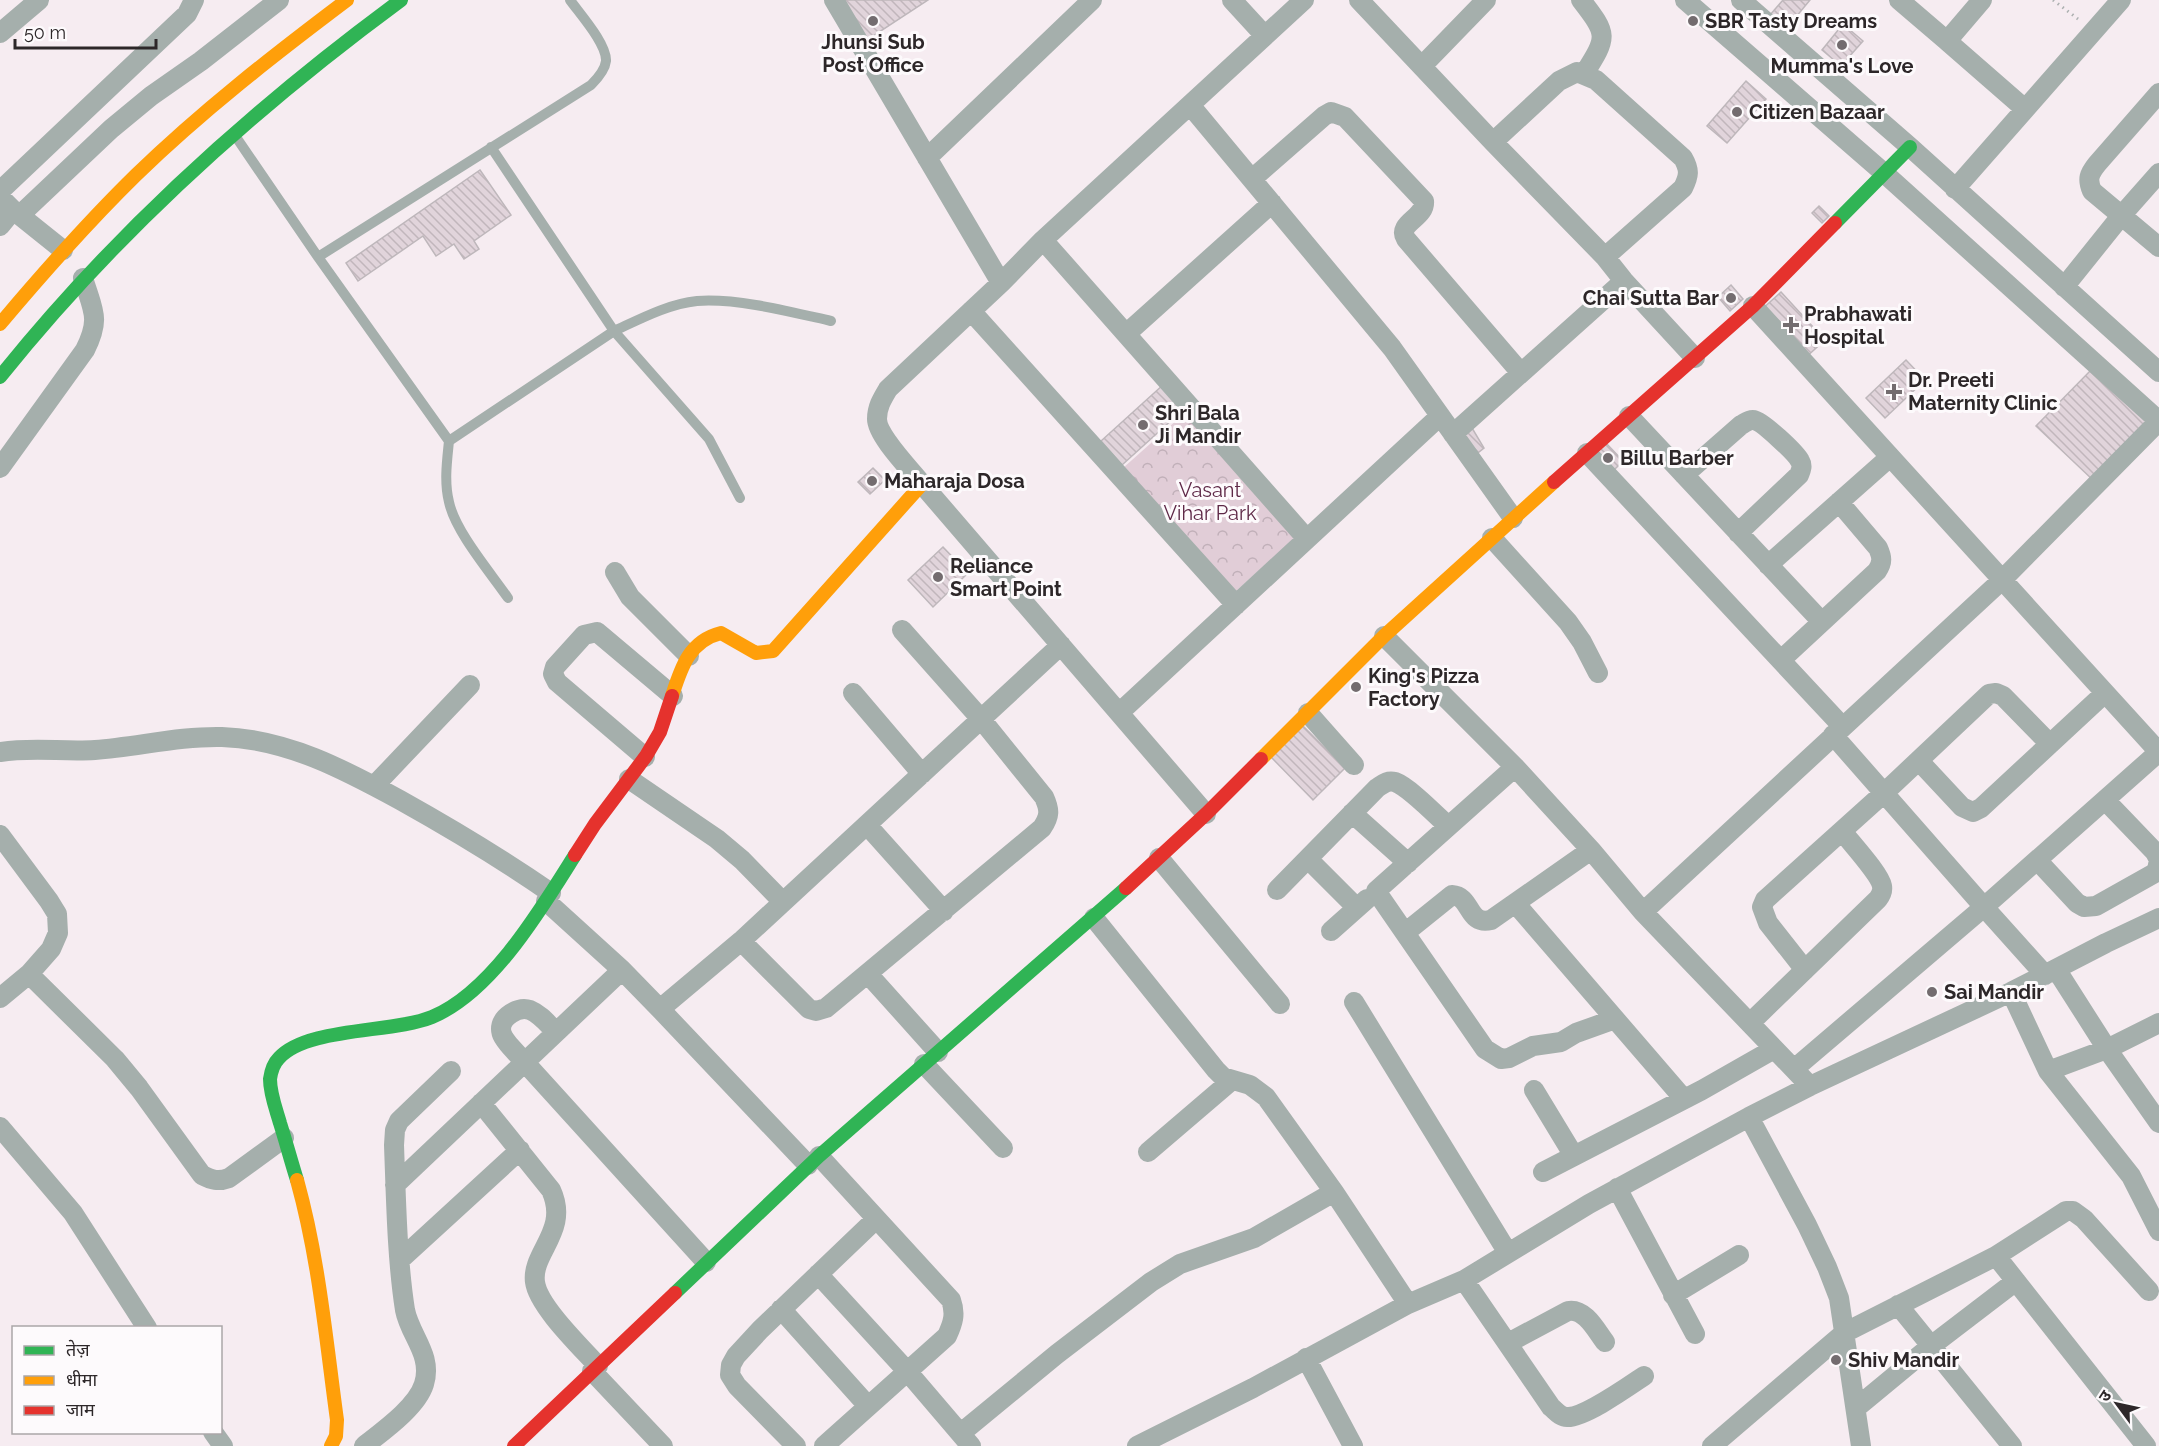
<svg xmlns="http://www.w3.org/2000/svg" width="2159" height="1446" font-family="Raleway,'Noto Sans Devanagari',sans-serif">
	<defs>
		<pattern id="park-crowns" width="20" height="18" patternUnits="userSpaceOnUse" patternTransform="scale(1.5)"><rect width="20" height="18" fill="#e1cdd7"/><path d="M2 6a3 3 0 1 1 6 0M12 15a3 3 0 1 1 6 0" fill="none" stroke="#c1b0b9"/></pattern>
		<pattern id="building-back-hatch" width="6" height="6" patternUnits="userSpaceOnUse" patternTransform="scale(1.5)"><rect width="6" height="6" fill="#e1d4db"/><path d="M-1 5l2 2M0 0l6 6M5-1l2 2" fill="none" stroke="#c1b6bc"/></pattern>
	</defs>
	<rect width="100%" height="100%" fill="#f6ecf1"/>
	<path fill="url(#park-crowns)" d="M1187,411L1297,536L1234,593L1123,468Z"/>
	<path fill="url(#building-back-hatch)" stroke="#beb7bb" stroke-width="1.5" d="M837,0H928L864,42Z
		M1783,0H1810L1786,29L1770,15Z
		M1843,24L1863,41L1841,66L1822,50Z
		M1746,81L1766,99L1727,143L1707,126Z
		M480,170L511,215L474,241L479,249L464,259L454,244L436,256L423,236L358,281L346,263Z
		M1819,206L1829,216L1822,223L1812,213Z
		M1731,285L1743,299L1730,311L1718,297Z
		M1781,292L1825,340L1804,359L1761,310Z
		M1906,360L1925,380L1885,418L1866,398Z
		M2093,368L2152,421L2094,481L2036,426Z
		M1164,384L1185,408L1122,465L1101,441Z
		M1472,428L1484,448L1474,456L1460,437Z
		M1606,443L1623,461L1611,473L1594,454Z
		M873,468L885,480L870,494L858,482Z
		M943,547L968,573L933,607L908,580Z
		M1303,726L1345,768L1313,800L1271,757Z"/>
	<g fill="none" stroke-linecap="round" stroke-linejoin="round">
		<path stroke="#acb0b0" stroke-width="3" stroke-dasharray="1.5 4.5" stroke-linecap="butt" d="M2053,0L2078,19"/>
		<path stroke="#a5afac" stroke-width="10" d="M236,137L318,257L449,441L614,331L491,147
			M318,257L591,85C597,79 605,70 606,61C607,44 580,14 570,0
			M449,441C447,461 444,482 449,502C455,531 490,572 508,598
			M740,498L709,439L614,331C640,319 668,304 697,301C738,298 791,312 831,321"/>
		<path stroke="#a5afac" stroke-width="20" d="M834,0L1001,283
			M1232,0L1265,36
			M1359,0L1493,142L1605,257L1624,281L1695,358
			M1581,0C1608,35 1608,36 1584,74
			M1685,0L1884,173L2159,421
			M1741,0L1910,147L2159,372
			M1899,0L1947,41
			M1982,0L1947,41L2025,109
			M0,33L39,0
			M1422,66L1486,0
			M2159,93L2097,164C2089,174 2087,179 2092,191L2159,247
			M1190,105L1392,348L1513,518
			M1493,142L1559,81L1577,72L1596,80L1683,158C1690,170 1689,176 1683,188L1605,257
			M927,158L1092,0
			M1252,179L1324,116L1331,112L1345,117L1424,201C1426,218 1396,223 1406,239L1521,373
			M1955,189L2121,0
			M0,191L187,14L194,0
			M0,197L13,210L63,250
			M20,215L111,129L151,96L201,61L279,0
			M0,226L13,210
			M1043,240L1307,539
			M2064,287L2121,216L2159,173
			M1753,306L2159,752
			M971,311L1236,605
			M1126,334L1272,203
			M1629,416L1822,622
			M1453,434L1624,281
			M1587,453L1842,726
			M0,468L85,350C101,318 93,311 83,278
			M1684,475L1741,425C1745,423 1749,419 1754,420C1763,422 1796,453 1800,461C1803,466 1801,470 1799,475L1738,533
			M1492,538L1568,622L1582,642L1598,673
			M1768,565L1890,457
			M615,572L630,597L689,656
			M1384,636L1515,767L1591,850L1643,912L1810,1086
			M1781,660L1877,571C1883,562 1882,557 1878,548L1839,502
			M853,693L922,774
			M1119,713L1440,416
			M1308,713L1354,765
			M1833,735L1984,907L2045,975
			M0,752C32,747 63,752 95,750C137,747 179,736 222,737C287,739 345,770 400,800C452,829 502,859 551,893
			M645,757L557,682L553,674L555,667L584,635L597,632L673,696
			M1919,761L1962,807L1973,812L1981,808L2105,693
			M1515,767L1376,891L1485,1049L1501,1059L1509,1058L1533,1046L1561,1042L1576,1033L1615,1019
			M629,779L717,839L742,860L782,901
			M374,786L470,685
			M1352,813L1408,863
			M1206,814L922,484C911,470 877,436 877,419C877,407 882,399 888,389L1001,283L1043,240L1304,0
			M867,825L944,911
			M0,835L49,901L57,914L58,933L51,949L29,974L0,998
			M1159,858L1280,1004
			M1308,859L1357,908
			M2037,860L2077,903L2084,907L2096,906L2153,874L2157,870L2159,860L2155,852L2105,800
			M1277,890L1377,788C1383,784 1387,780 1395,782C1409,787 1436,815 1448,826
			M546,901L622,970L660,1009L808,1165
			M1515,903L1684,1099
			M1643,912L2002,580L2159,421
			M1094,918L1216,1070L1223,1077L1250,1085L1266,1097L1334,1192L1408,1304
			M1331,931L1367,899
			M1406,932L1452,895C1472,896 1467,926 1491,920L1591,850
			M741,941L809,1009L816,1011L826,1008L1042,828C1050,816 1050,810 1044,797L981,719L902,630
			M2056,969L2107,1049L2159,1123
			M1805,970L1768,923L1762,907L1765,900L1884,793L1989,694L1996,693L2003,696L2050,744
			M29,974L115,1059L139,1088L202,1175C212,1180 218,1182 229,1178L284,1138
			M868,974L938,1052
			M2011,992L2048,1071L2131,1176L2159,1231
			M1354,1002L1508,1253
			M660,1009L741,941L1061,645
			M1750,1023L1878,899C1881,895 1883,891 1882,886C1880,874 1851,843 1842,831
			M556,1032C548,1024 540,1014 530,1010C518,1006 501,1017 501,1029C501,1036 506,1041 510,1046L706,1262
			M924,1064L1003,1148
			M1794,1069L1984,907L2159,752
			M2048,1071L2107,1049L2159,1023
			M1534,1090L1574,1156
			M481,1103L551,1190C570,1231 531,1252 535,1282C538,1306 581,1347 598,1366
			M1749,1117L1807,1225L1827,1267L1839,1298L1861,1446
			M0,1127L73,1213L147,1328
			M1148,1152L1231,1081
			M819,1156L951,1300C956,1314 953,1323 947,1336L824,1446
			M1543,1172L1702,1090L1774,1049
			M395,1185L622,970
			M1617,1188L1695,1334
			M1996,1256L2146,1446
			M401,1259L520,1150
			M818,1274L907,1371L971,1446
			M1464,1280L1551,1407C1556,1411 1560,1417 1567,1417C1584,1418 1629,1386 1644,1376
			M1673,1295L1739,1255
			M1898,1305L2012,1446
			M781,1309L868,1406
			M1508,1343L1568,1311C1585,1308 1596,1330 1605,1342
			M1306,1358L1353,1446
			M592,1371L663,1446
			M1856,1408L1931,1346L2016,1281
			M213,1432L223,1446
			M961,1433L1057,1354L1151,1282L1180,1264L1254,1238L1334,1192
			M364,1446C383,1431 417,1407 424,1384C433,1355 410,1336 405,1310C397,1259 396,1198 394,1145L395,1130L399,1121L451,1071
			M796,1446L737,1386L730,1375L731,1365L736,1356L760,1330L876,1219
			M1137,1446L1253,1388L1408,1304L1464,1280L1589,1204L1749,1117L1810,1086L2011,992L2106,943L2159,918
			M1712,1446L1844,1333L1996,1256L2066,1211H2073L2084,1219L2149,1291"/>
		<path stroke="#30b455" stroke-width="14" d="M1835,223L1910,147
			M0,377C115,233 253,109 401,0
			M297,1180C291,1161 286,1142 280,1123C276,1109 270,1094 270,1079C271,1072 274,1063 279,1058C307,1027 393,1033 432,1017C492,992 541,909 575,855
			M675,1293L819,1156L1126,888"/>
		<path stroke="#ff9f0a" stroke-width="14" d="M0,324C43,273 88,222 136,175C202,111 274,55 347,0
			M672,696C681,668 689,641 721,633L756,653L773,651L922,484
			M1261,759L1384,636L1554,482
			M297,1180C319,1259 326,1340 337,1420L336,1436L331,1446"/>
		<path stroke="#e5322d" stroke-width="14" d="M1554,482L1753,306L1835,223
			M575,855L595,824L646,756L660,732L672,696
			M1126,888L1206,814L1261,759
			M514,1446L675,1293"/>
	</g>
	<g fill="#736c6f" stroke="#fdfafc" stroke-width="2">
		<circle cx="873" cy="21" r="6"/>
		<circle cx="1693" cy="21" r="6"/>
		<circle cx="1842" cy="45" r="6"/>
		<circle cx="1737" cy="112" r="6"/>
		<circle cx="1731" cy="298" r="6"/>
		<path d="M1788 316h6v6h6v6h-6v6h-6v-6h-6v-6h6z"/>
		<path d="M1891 383h6v6h6v6h-6v6h-6v-6h-6v-6h6z"/>
		<circle cx="1143" cy="425" r="6"/>
		<circle cx="1608" cy="458" r="6"/>
		<circle cx="872" cy="481" r="6"/>
		<circle cx="938" cy="577" r="6"/>
		<circle cx="1356" cy="687" r="6"/>
		<circle cx="1932" cy="992" r="6"/>
		<circle cx="1836" cy="1360" r="6"/>
	</g>
	<g text-anchor="middle" dominant-baseline="central" stroke-width="6" stroke-linejoin="round" paint-order="stroke">
		<g font-size="20" font-weight="bold" fill="#2d2729" stroke="#fdfafc" text-anchor="start">
			<text x="1705" y="21">SBR Tasty Dreams</text>
			<text x="873" y="42" text-anchor="middle">Jhunsi Sub<tspan x="873" dy="23">Post Office</tspan></text>
			<text x="1842" y="66" text-anchor="middle">Mumma's Love</text>
			<text x="1749" y="112">Citizen Bazaar</text>
			<text x="1719" y="298" text-anchor="end">Chai Sutta Bar</text>
			<text x="1804" y="314">Prabhawati<tspan x="1804" dy="23">Hospital</tspan></text>
			<text x="1908" y="380">Dr. Preeti<tspan x="1908" dy="23">Maternity Clinic</tspan></text>
			<text x="1155" y="413">Shri Bala<tspan x="1155" dy="23">Ji Mandir</tspan></text>
			<text x="1620" y="458">Billu Barber</text>
			<text x="884" y="481">Maharaja Dosa</text>
			<text x="950" y="566">Reliance<tspan x="950" dy="23">Smart Point</tspan></text>
			<text x="1368" y="676">King's Pizza<tspan x="1368" dy="23">Factory</tspan></text>
			<text x="1944" y="992">Sai Mandir</text>
			<text x="1848" y="1360">Shiv Mandir</text>
		</g>
		<g font-size="20" fill="#5e2847" stroke="#fdfafc">
			<text x="1210" y="490">Vasant<tspan x="1210" dy="23">Vihar Park</tspan></text>
		</g>
	</g>
	<rect x="12" y="1326" width="210" height="108" fill="#fdfafc" stroke="#aaa6a8" stroke-width="1.5"/>
	<rect x="24" y="1346" width="30" height="9" fill="#30b455" stroke="#aaa6a8" stroke-width="1.5"/>
	<text x="66" y="1356" font-size="18" fill="#2d2729">तेज़</text>
	<rect x="24" y="1376" width="30" height="9" fill="#ff9f0a" stroke="#aaa6a8" stroke-width="1.5"/>
	<text x="66" y="1386" font-size="18" fill="#2d2729">धीमा</text>
	<rect x="24" y="1406" width="30" height="9" fill="#e5322d" stroke="#aaa6a8" stroke-width="1.5"/>
	<text x="66" y="1416" font-size="18" fill="#2d2729">जाम</text>
	<g transform="translate(2117 1404) rotate(303)" stroke="#fdfafc" stroke-width="4.5" paint-order="stroke">
	<path d="M0-4.5L10 22L0 15L-10 22Z" fill="#2d2729"/>
	<text y="-9" font-size="16" font-weight="bold" text-anchor="middle" fill="#2d2729">उ</text>
	</g>
	<path d="M15 39v9h141v-9" fill="none" stroke="#2d2729" stroke-width="3"/>
	<text x="24" y="39" font-size="18" fill="#2d2729" stroke="#fdfafc" stroke-width="4.5" paint-order="stroke">50 m</text>
</svg>
